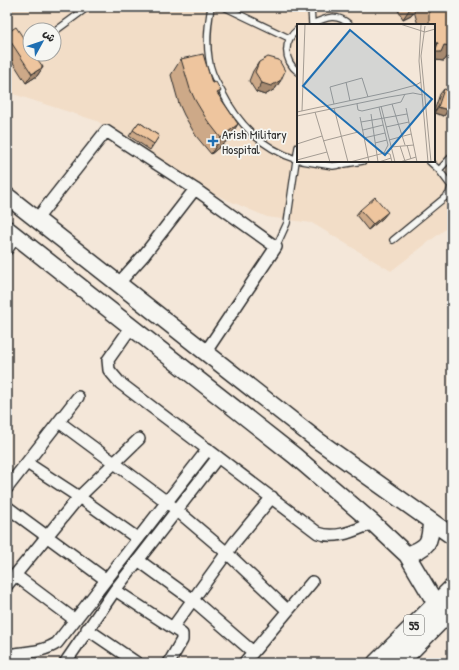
<svg xmlns="http://www.w3.org/2000/svg" width="459" height="670" font-family="'Patrick Hand','Playpen Sans Arabic',sans-serif">
	<rect width="100%" height="100%" fill="#f4e7d9"/>
	<filter id="ink" filterUnits="userSpaceOnUse"><feTurbulence type="fractalNoise" baseFrequency=".025" numOctaves="2"/><feDisplacementMap in="SourceGraphic" scale="8" xChannelSelector="R" yChannelSelector="G"/><feConvolveMatrix kernelMatrix="1 2 1 2 8 2 1 2 1" color-interpolation-filters="sRGB"/></filter>
	<g filter="url(#ink)">
		<path fill="#f2ddc7" fill-rule="evenodd" d="M7,7H452V224L391,271L312,223L267,217L209,192L97,121L7,92ZM298,25H434V161H298ZM30,30H54V54H30Z"/>
		<g fill="none" stroke-linecap="round" stroke-linejoin="round">
			<g stroke="#2b2b2b" stroke-width="8">
				<path id="service" d="M211,7C208,25 206,41 209,59C210,70 215,80 221,90C238,124 261,148 298,160
					M224,7L289,38
					M311,7L312,24C327,17 337,13 350,25
					M298,29C283,41 283,60 298,72
					M54,32L88,7
					M302,161L333,166L363,161
					M439,170L452,156
					M393,240L449,194L451,186L439,170L429,161
					M276,247L287,223L298,147"/>
			</g>
			<g stroke="#2b2b2b" stroke-width="14">
				<path id="minor" d="M36,220L106,131L195,189L276,247L205,353
					M7,249L16,236
					M118,284L144,255L195,189
					M132,326L108,360L109,370L120,383L318,533C337,540 355,530 373,523
					M59,422L167,502L227,553L287,610
					M27,463L79,497L137,538
					M7,488L78,397
					M7,507L105,579
					M138,560L193,600L253,652
					M15,575L75,620
					M7,585L79,497L139,439
					M115,590L182,634V640L169,663
					M173,627L234,543L272,497
					M87,629L137,663
					M7,655C24,652 42,653 57,643L208,449
					M65,663L115,590L218,457
					M244,663L312,582"/>
			</g>
			<g stroke="#2b2b2b" stroke-width="19">
				<path id="secondary" d="M7,196L317,440L452,536
					M7,229L295,456L373,523L407,555L442,614
					M407,555C428,547 430,544 431,522"/>
			</g>
			<g stroke="#2b2b2b" stroke-width="20">
				<path id="primary" d="M376,663L452,588
					M399,663L452,609"/>
			</g>
			<use href="#service" stroke="#f6f6f2" stroke-width="5.5"/>
			<use href="#minor" stroke="#f6f6f2" stroke-width="11"/>
			<use href="#secondary" stroke="#f6f6f2" stroke-width="16"/>
			<use href="#primary" stroke="#f6f6f2" stroke-width="17"/>
		</g>
		<path fill="#cda988" stroke="#2b2b2b" d="M396,7H452V51L444,61L435,60L434,62V25H418L414,11L411,15L403,19Z
			M7,33L43,67L37,76L26,83L7,53Z
			M181,59L212,83L221,91L218,95L228,140L211,154L196,136L184,115L179,104L171,75Z
			M259,62L281,80L275,89L265,95L256,92L249,81L253,71Z
			M444,89L448,110L444,116L434,113V111L440,94Z
			M139,122L159,136L150,150L129,136Z
			M360,210L383,218L368,230L356,215Z"/>
		<path fill="#a78a6f" stroke="#2b2b2b" d="M411,7H417L411,15L403,19Z
			M434,42L438,43L434,48Z
			M444,45L452,46V51L444,61L435,60L434,62V54L435,52Z
			M43,67L37,76L26,83L32,74Z
			M281,80L275,89L265,95L256,92L262,83Z
			M438,107L448,110L444,116L434,113Z
			M238,124L228,140L211,154L221,138Z
			M388,212L383,218L368,230L373,224Z"/>
		<path fill="#eec59e" stroke="#2b2b2b" d="M428,7H452V46L444,45L441,52H435L438,43L434,42V25H429V12Z
			M16,27L30,48V54H34L43,67L32,74L7,36V33Z
			M203,54L212,83L216,82L221,91L217,93L238,124L221,138L207,120L195,100L190,89L181,59Z
			M268,57L279,60L285,71L281,80L271,86L262,83L255,72L259,62Z
			M444,89L452,91V96L448,110L438,107Z
			M139,122L159,136L154,144L133,130Z
			M375,197L388,212L373,224L360,210Z"/>
	</g>
	<path fill="#1f6fb2" stroke="#f6f6f2" stroke-width="1.5" d="M211 135h4v4h4v4h-4v4h-4v-4h-4v-4h4z"/>
	<g text-anchor="middle" dominant-baseline="central" stroke-width="3.5" stroke-linejoin="round" paint-order="stroke">
		<rect fill="#f6f6f2" stroke="#686867" stroke-width="1" x="404" y="615" width="20" height="20" rx="3"/>
		<g font-size="12" font-weight="bold" fill="#2b2b2b">
			<text x="414" y="625">55</text>
		</g>
		<g font-size="13" fill="#2b2b2b" stroke="#f6f6f2" text-anchor="start">
			<text x="222" y="134">Arish Military<tspan x="222" dy="15">Hospital</tspan></text>
		</g>
	</g>
	<g transform="translate(297 24)">
		<rect width="138" height="138" fill="#f4e7d9"/>
		<path fill="none" stroke="#a49c93" stroke-width="1" d="M103,0L128,8L138,5M120,0H136M124,1L122,37L131,138M128,2L124,32L134,138M49,58L53,77M37,80L33,63L65,54L71,73M60,80L61,86L65,87L104,78L108,70M95,80L108,121M84,82L98,138M82,83L91,121L87,129M37,84L51,138M109,84L120,138M5,87L8,0M0,88L93,68L119,61L124,58M18,88L33,138M74,90L81,138M0,92L92,73L116,69L126,71M63,93L72,138M64,98L110,90M89,103L112,98M66,106L86,101M67,114L88,109M92,116L114,110M26,117L61,108M78,119L90,116M0,120L25,112M110,121L114,135M103,122L108,137M94,123L117,121M0,136L30,128M53,138L87,129L93,130L95,138M82,138L94,134M103,138L119,133"/>
		<path fill="#1f6fb2" fill-opacity="0.15" stroke="#1f6fb2" stroke-width="2" d="M53,6L135,75L88,131L6,62Z"/>
		<rect width="138" height="138" fill="none" stroke="#2b2b2b" stroke-width="2"/>
	</g>
	<rect width="459" height="670" fill="none" stroke="#f6f6f2" stroke-width="24"/>
	<rect x="12" y="12" width="435" height="646" fill="none" stroke="#2b2b2b" stroke-width="1.5" filter="url(#ink)"/>
	<g transform="translate(42 42) rotate(50)"><circle r="19" fill="#f6f6f2" stroke="#a5a5a2"/>
	<path d="M0-3L7 15L0 10L-7 15Z" fill="#1f6fb2"/>
	<text y="-6" font-size="11" font-weight="bold" text-anchor="middle" fill="#2b2b2b">ش</text>
	</g>
</svg>
